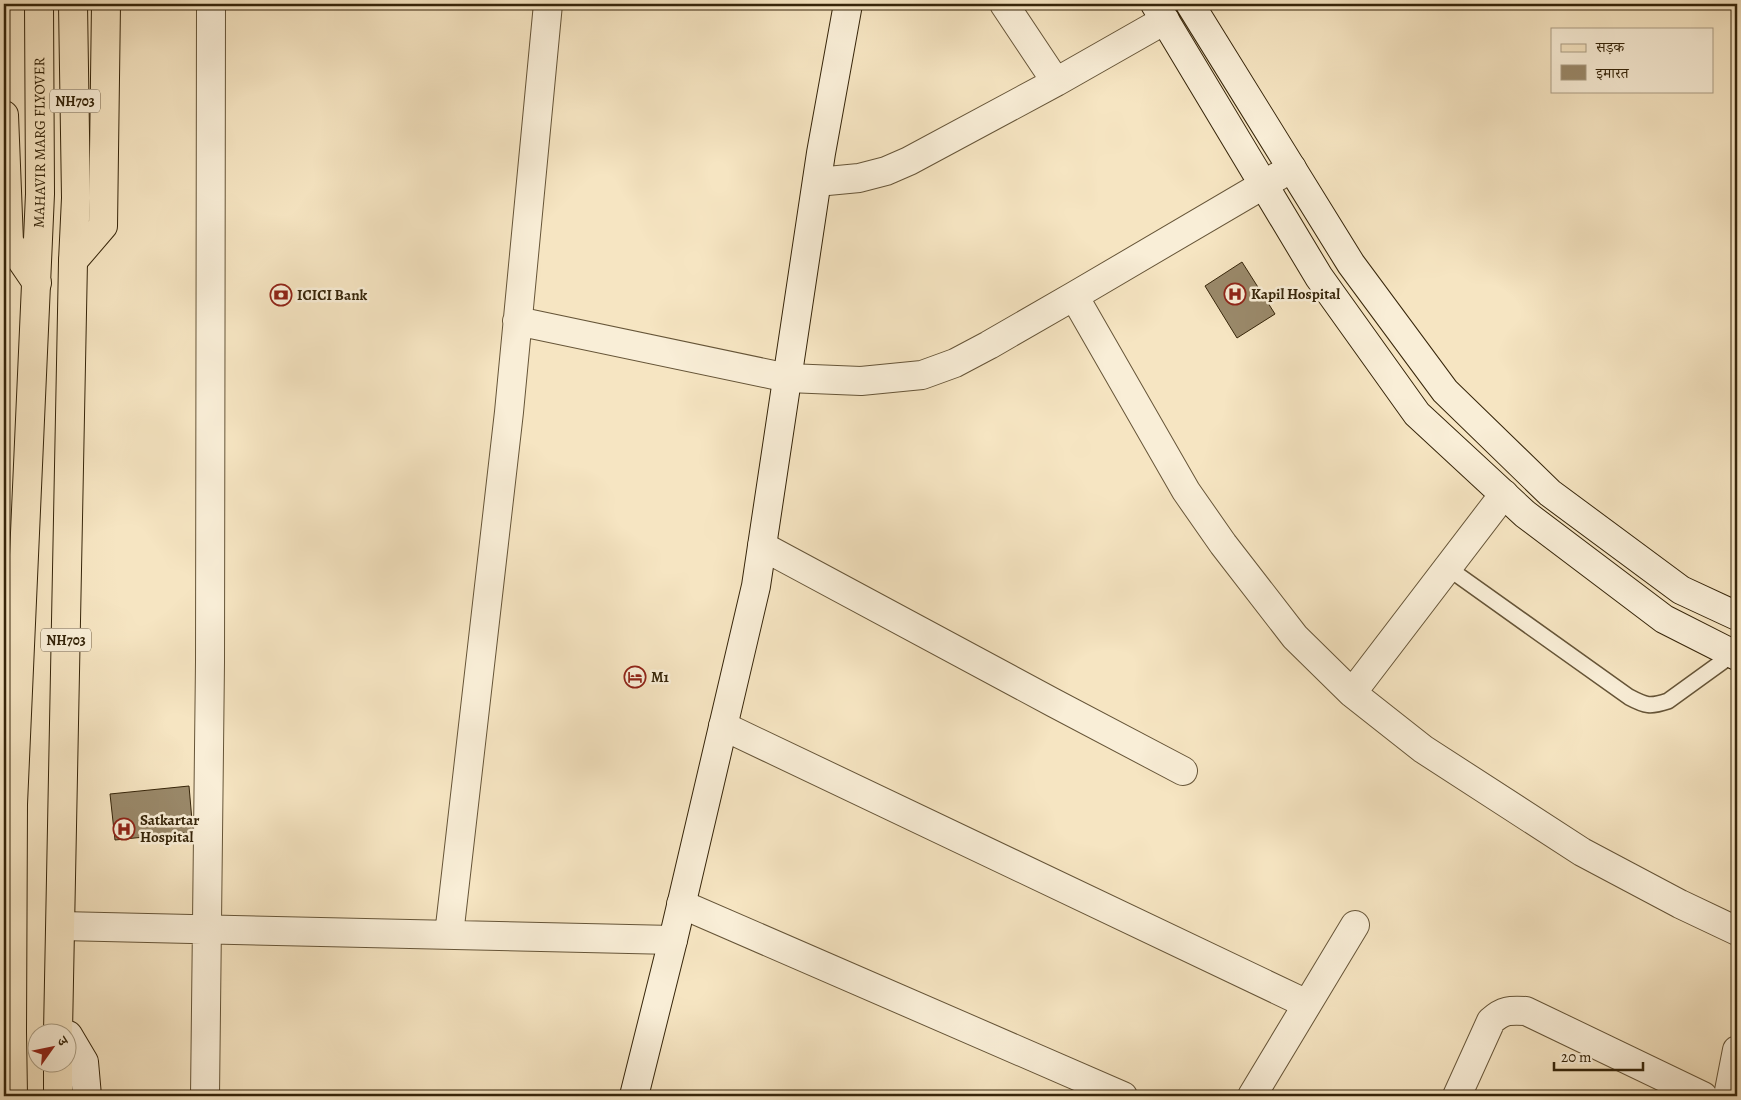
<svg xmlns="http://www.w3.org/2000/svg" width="1741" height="1100" font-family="Alegreya,'Noto Serif Devanagari',serif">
	<rect width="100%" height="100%" fill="#f6e5c2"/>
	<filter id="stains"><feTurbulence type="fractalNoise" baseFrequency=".004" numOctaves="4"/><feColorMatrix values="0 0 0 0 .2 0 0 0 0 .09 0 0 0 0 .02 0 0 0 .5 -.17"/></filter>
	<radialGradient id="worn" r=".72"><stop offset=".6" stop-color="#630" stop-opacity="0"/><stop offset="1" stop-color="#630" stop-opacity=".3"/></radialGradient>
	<path fill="#9a896a" stroke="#36250a" d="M1242,262L1275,314L1237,338L1205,286Z
		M189,786L193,832L115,840L110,794Z"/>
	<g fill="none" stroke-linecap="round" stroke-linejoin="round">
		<g stroke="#665538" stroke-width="18">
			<path id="lane" d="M1448,568L1629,697C1646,706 1650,707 1668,701L1733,654"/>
		</g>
		<g stroke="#665538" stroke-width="30">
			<path id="street" d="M1004,4L1056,82
				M817,182L859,178L886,171L909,161L1056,82L1165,20
				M1074,296L1186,491L1223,544L1295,637L1352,693L1423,749L1582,852L1680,904L1737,931
				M517,321L788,378L861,381L922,375L955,363L989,345L1074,296L1292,168
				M762,546L1054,703L1183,771
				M1352,693L1504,494
				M723,726L1307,1004
				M681,904L1123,1096
				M61,926L673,940
				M449,935L509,412L548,4
				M205,1096L210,662L211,4
				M1252,1096L1355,925
				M1457,1096L1491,1021C1503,1010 1510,1010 1526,1011L1703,1096
				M1728,1096L1737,1050"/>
		</g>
		<g stroke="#36250a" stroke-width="30">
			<path id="secondary" d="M1155,4L1319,277L1417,414L1525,514L1664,619L1737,656
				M1190,4L1351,264L1445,391L1550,493L1681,590L1737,616
				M68,1035L84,1062L87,1096
				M634,1096L673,940L756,586L821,153L848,4"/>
		</g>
		<g stroke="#36250a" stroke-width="30">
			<path id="primary" d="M4,115L9,242L37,283
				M73,261L103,226L106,4"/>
		</g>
		<g stroke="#36250a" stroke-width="30">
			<g id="highway">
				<path d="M58,1032L73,261L76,198L73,4"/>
				<path id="s1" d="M13,1096L12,1032L13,804L40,194L39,4"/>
				<path d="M58,1096V1062"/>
			</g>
		</g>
		<use href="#lane" stroke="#f9eed7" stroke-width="15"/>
		<use href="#street" stroke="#f9eed7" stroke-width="28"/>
		<use href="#secondary" stroke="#f9eed7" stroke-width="28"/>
		<use href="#primary" stroke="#f6e5c2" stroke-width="28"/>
		<use href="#highway" stroke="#f6e5c2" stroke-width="28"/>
	</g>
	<defs>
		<g id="hospital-ring" transform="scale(1.125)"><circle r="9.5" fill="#f9eed7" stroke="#8f2418" stroke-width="1.5"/><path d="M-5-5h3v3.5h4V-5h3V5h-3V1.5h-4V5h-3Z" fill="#8f2418"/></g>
		<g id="bank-ring" transform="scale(1.125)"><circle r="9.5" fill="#f9eed7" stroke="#8f2418" stroke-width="1.5"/><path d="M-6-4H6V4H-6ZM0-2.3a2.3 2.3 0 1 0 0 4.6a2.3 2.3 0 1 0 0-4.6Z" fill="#8f2418"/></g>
		<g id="hotel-ring" transform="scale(1.125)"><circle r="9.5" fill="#f9eed7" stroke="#8f2418" stroke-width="1.5"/><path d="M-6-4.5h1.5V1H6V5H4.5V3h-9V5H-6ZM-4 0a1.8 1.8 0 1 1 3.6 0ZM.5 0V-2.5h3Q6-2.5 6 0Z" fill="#8f2418"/></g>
	</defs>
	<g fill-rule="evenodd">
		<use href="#hospital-ring" x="1235" y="294"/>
		<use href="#bank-ring" x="281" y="295"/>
		<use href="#hotel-ring" x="635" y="677"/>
		<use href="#hospital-ring" x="124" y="829"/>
	</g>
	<g text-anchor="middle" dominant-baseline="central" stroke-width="5" stroke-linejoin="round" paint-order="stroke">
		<g fill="#f9eed7" stroke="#706148" stroke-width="1">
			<rect x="50" y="89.5" width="50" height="23" rx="4"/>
			<rect x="41" y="628.5" width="50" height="23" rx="4"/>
		</g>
		<g font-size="14" font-weight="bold" fill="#36250a">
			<text x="75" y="101">NH703</text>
			<text x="66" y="640">NH703</text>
		</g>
		<g font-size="15" fill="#36250a" stroke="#f9eed7">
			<text stroke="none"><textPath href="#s1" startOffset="954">MAHAVIR MARG FLYOVER</textPath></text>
		</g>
		<g font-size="15" font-weight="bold" fill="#36250a" stroke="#f9eed7" text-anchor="start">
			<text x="1251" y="294">Kapil Hospital</text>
			<text x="297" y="295">ICICI Bank</text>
			<text x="651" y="677">M1</text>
			<text x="140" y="820">Satkartar<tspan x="140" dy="17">Hospital</tspan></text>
		</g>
	</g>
	<rect width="1741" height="1100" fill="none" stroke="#f6e5c2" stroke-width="20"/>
	<rect x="5" y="5" width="1731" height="1090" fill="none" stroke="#36250a" stroke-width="2.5"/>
	<rect x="10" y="10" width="1721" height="1080" fill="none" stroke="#36250a"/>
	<rect x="1551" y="28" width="162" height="65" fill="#f9eed7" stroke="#ab9e85"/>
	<rect x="1561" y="44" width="25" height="8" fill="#f6e5c2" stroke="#ab9e85"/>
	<text x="1596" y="52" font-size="15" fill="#36250a">सड़क</text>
	<rect x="1561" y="65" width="25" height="15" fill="#9a896a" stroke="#ab9e85"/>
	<text x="1596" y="78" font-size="15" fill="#36250a">इमारत</text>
	<g transform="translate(52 1048) rotate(57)"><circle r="24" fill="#f9eed7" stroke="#ab9e85"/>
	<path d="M0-4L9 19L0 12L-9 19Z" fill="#8f2418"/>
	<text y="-8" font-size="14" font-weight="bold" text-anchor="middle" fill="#36250a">उ</text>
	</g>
	<path d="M1554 1062v8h89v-8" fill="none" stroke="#36250a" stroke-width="2.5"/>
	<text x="1561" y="1062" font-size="15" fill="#36250a" stroke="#f9eed7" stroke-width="4" paint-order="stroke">20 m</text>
	<rect width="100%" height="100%" filter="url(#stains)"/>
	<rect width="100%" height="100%" fill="url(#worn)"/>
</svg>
